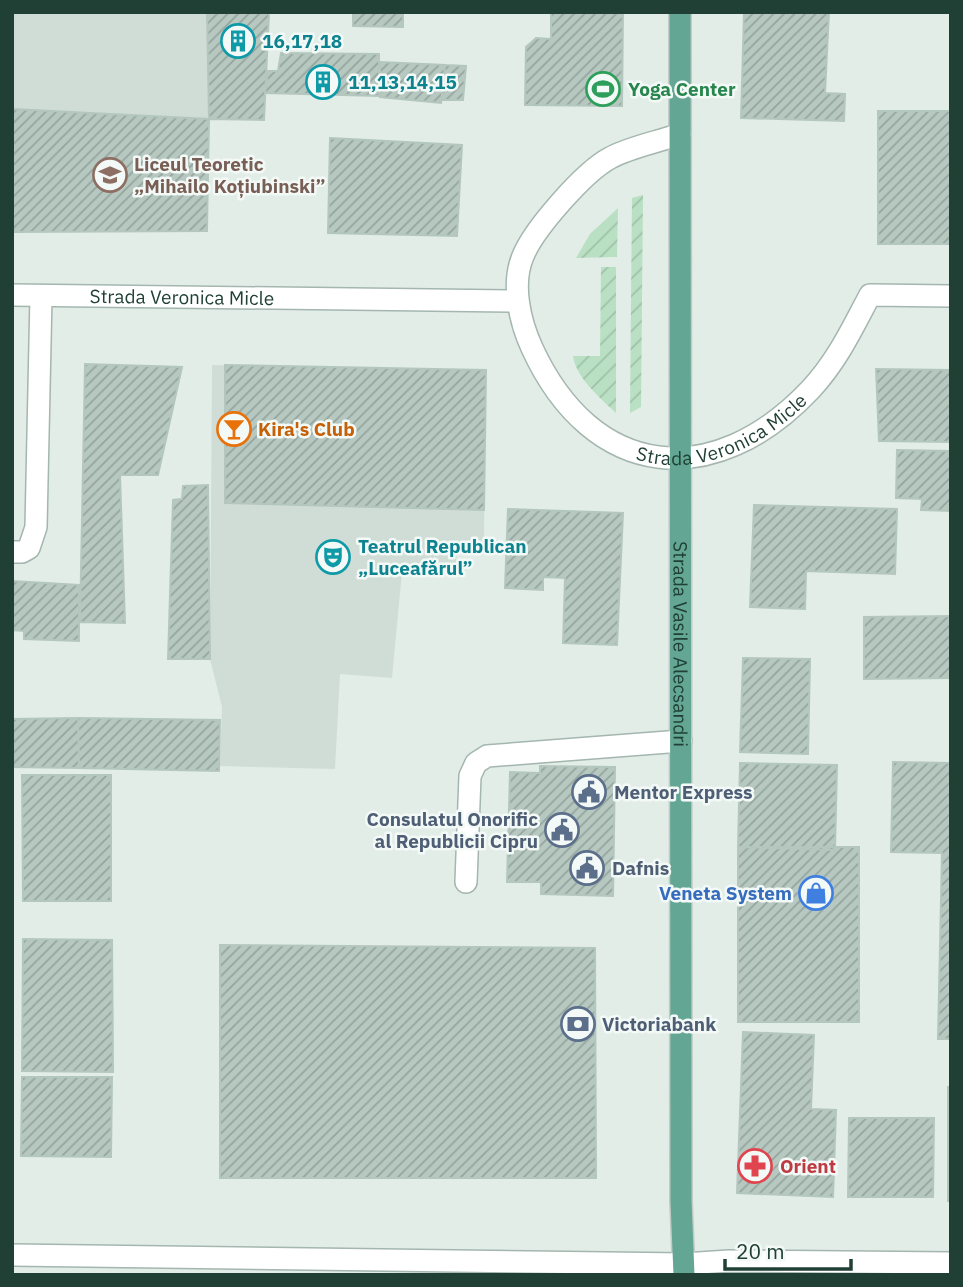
<svg xmlns="http://www.w3.org/2000/svg" width="963" height="1287" font-family="'IBM Plex Sans',sans-serif">
	<defs>
		<pattern id="garden-furrows" width="10" height="10" patternUnits="userSpaceOnUse" patternTransform="scale(1.75)"><rect width="10" height="10" fill="#b9e0c3"/><path d="M-1 1l2-2M0 10L10 0M9 11l2-2" fill="none" stroke="#9fc1a8"/></pattern>
		<pattern id="building-hatch" width="6" height="6" patternUnits="userSpaceOnUse" patternTransform="scale(1.75)"><rect width="6" height="6" fill="#b7c8c1"/><path d="M-1 1l2-2M0 6l6-6M5 7l2-2" fill="none" stroke="#94a49e"/></pattern>
	</defs>
	<rect width="100%" height="100%" fill="#e2ede8"/>
	<path fill="#d0ddd7" d="M12,12H207L209,119L207,231L12,232Z
		M212,365L486,370L484,542H457L456,573L402,572L392,678L340,674L335,769L220,766L222,707L210,659Z"/>
	<path fill="url(#garden-furrows)" d="M643,195L641,407L630,413L632,198Z
		M618,208L617,257L576,258L590,234Z
		M601,267H616V413C601,399 576,378 573,356H600Z"/>
	<path fill="url(#building-hatch)" stroke="#b4c7bf" stroke-width="2" d="M207,12H269L264,120L209,119Z
		M353,12H403V27L353,26Z
		M551,12H623L622,106L525,105L526,47L536,38L551,39Z
		M744,12H829L825,93L845,94L844,121L741,118Z
		M281,53L379,54V96L265,93L268,71H278Z
		M380,62L445,65L441,103L380,97Z
		M445,65L466,66L463,100H442Z
		M12,109L209,119L207,231L12,232Z
		M878,111H951V244H878Z
		M330,138L462,145L457,236L328,233Z
		M85,364L182,367L158,475H120L125,623L80,622Z
		M225,365L486,370L484,510L225,503Z
		M876,369L951,370V442L879,441Z
		M897,450L951,451V511L921,510L922,499L896,498Z
		M208,485L210,659H168L173,500L182,499L183,486Z
		M754,505L897,509L895,574L806,571L805,609L750,607Z
		M508,509L623,513L617,645L563,643L565,578L543,577V590L505,588Z
		M12,581L79,585V641L24,639V631L12,630Z
		M951,616V678L864,679V617Z
		M743,658L810,659L808,754L740,752Z
		M78,718L79,768L12,767V719Z
		M78,718L220,720L219,771L79,768Z
		M893,762L951,763V1039H938L942,853L891,852Z
		M740,763L837,765L835,850L738,847Z
		M540,766L615,767L613,896L541,894V882H507L510,772L540,773Z
		M22,775H111V901H23Z
		M738,847H859V1022H738Z
		M23,939L112,940L113,1072L22,1071Z
		M220,945L595,948L596,1178H220Z
		M743,1032L814,1035L811,1109L836,1110L833,1197L737,1193Z
		M22,1077H112L111,1157L21,1156Z
		M948,1087H951V1201H948Z
		M849,1118H934L933,1197H848Z"/>
	<g fill="none" stroke-linecap="round" stroke-linejoin="round">
		<g stroke="#a4b6af" stroke-width="24">
			<g id="minor">
				<path id="s1" d="M680,134C658,142 630,147 610,158C584,172 534,229 523,256C511,284 520,322 532,348C593,481 714,492 811,389C837,361 852,329 870,295L951,296"/>
				<path id="s2" d="M12,295L518,301"/>
				<path d="M12,552H22L29,548L36,527L41,296"/>
				<path d="M466,882L470,776L476,763L487,756L681,741"/>
				<path d="M12,1255L684,1264L729,1261L951,1263"/>
			</g>
		</g>
		<g stroke="#c1cac7" stroke-width="24">
			<g id="major">
				<path id="s3" d="M680,12L681,1201L684,1275"/>
			</g>
		</g>
		<use href="#minor" stroke="#fff" stroke-width="21"/>
		<use href="#major" stroke="#63a693" stroke-width="21"/>
	</g>
	<defs>
		<g id="building-ring" transform="scale(1.75)"><circle r="9.5" fill="#f3f9f6" stroke="#0f9aa8" stroke-width="1.5"/><path d="M-4-6H4V6H1V3H-1V6H-4ZM-2.5-4.3h1.7v1.8h-1.7ZM.8-4.3h1.7v1.8H.8ZM-2.5-1h1.7V.8h-1.7ZM.8-1h1.7V.8H.8Z" fill="#0f9aa8"/></g>
		<g id="stadium-ring" transform="scale(1.75)"><circle r="9.5" fill="#f3f9f6" stroke="#2e9e5b" stroke-width="1.5"/><path d="M0-5a6.5 5 0 1 0 0 10a6.5 5 0 1 0 0-10ZM-3.5-1.8h7v3.6h-7Z" fill="#2e9e5b"/></g>
		<g id="school-ring" transform="scale(1.75)"><circle r="9.5" fill="#f3f9f6" stroke="#8d6e63" stroke-width="1.5"/><path d="M0-5L7-2L0 1L-7-2ZM-4 1L0 2.5L4 1V4Q0 6-4 4Z" fill="#8d6e63"/></g>
		<g id="bar-ring" transform="scale(1.75)"><circle r="9.5" fill="#f3f9f6" stroke="#e8710a" stroke-width="1.5"/><path d="M-6-5H6L.8 .8V4.5H3.5V6h-7V4.5H-.8V.8Z" fill="#e8710a"/></g>
		<g id="theatre-ring" transform="scale(1.75)"><circle r="9.5" fill="#f3f9f6" stroke="#0f9aa8" stroke-width="1.5"/><path d="M-5-5.5Q0-4 5-5.5V0Q5 5 0 6Q-5 5-5 0ZM-3.3-2.5H-1v1.5H-3.3ZM1-2.5H3.3v1.5H1ZM-2.8 1Q0 5.5 2.8 1Z" fill="#0f9aa8"/></g>
		<g id="civic-ring" transform="scale(1.75)"><circle r="9.5" fill="#f3f9f6" stroke="#5c6f8a" stroke-width="1.5"/><path d="M-.6-6.5H3V-4.5H.6V-3L4-1V1h2V6H-6V1h2V-1L-.6-3ZM-1.2 2.5V6h2.4V2.5Z" fill="#5c6f8a"/></g>
		<g id="shop-ring" transform="scale(1.75)"><circle r="9.5" fill="#f3f9f6" stroke="#3f7fe0" stroke-width="1.5"/><path d="M-5-2.5h2.3a2.7 3.5 0 0 1 5.4 0H5L5.5 6h-11ZM-1.5-2.5h3a1.5 2.3 0 0 0-3 0Z" fill="#3f7fe0"/></g>
		<g id="bank-ring" transform="scale(1.75)"><circle r="9.5" fill="#f3f9f6" stroke="#5c6f8a" stroke-width="1.5"/><path d="M-6-4H6V4H-6ZM0-2.3a2.3 2.3 0 1 0 0 4.6a2.3 2.3 0 1 0 0-4.6Z" fill="#5c6f8a"/></g>
		<g id="pharmacy-ring" transform="scale(1.75)"><circle r="9.5" fill="#f3f9f6" stroke="#e0444e" stroke-width="1.5"/><path d="M-2-6h4v4h4v4h-4v4h-4v-4h-4v-4h4Z" fill="#e0444e"/></g>
	</defs>
	<g fill-rule="evenodd">
		<use href="#building-ring" x="238" y="41"/>
		<use href="#building-ring" x="323" y="82"/>
		<use href="#stadium-ring" x="603" y="89"/>
		<use href="#school-ring" x="110" y="175"/>
		<use href="#bar-ring" x="234" y="429"/>
		<use href="#theatre-ring" x="333" y="557"/>
		<use href="#civic-ring" x="589" y="792"/>
		<use href="#civic-ring" x="562" y="830"/>
		<use href="#civic-ring" x="587" y="868"/>
		<use href="#shop-ring" x="816" y="893"/>
		<use href="#bank-ring" x="578" y="1024"/>
		<use href="#pharmacy-ring" x="755" y="1166"/>
	</g>
	<g text-anchor="middle" dominant-baseline="central" stroke-width="5" stroke-linejoin="round" paint-order="stroke">
		<g font-size="19" font-weight="bold" fill="#0d838f" stroke="#f3f9f6" text-anchor="start">
			<text x="262" y="41">16,17,18</text>
			<text x="348" y="82">11,13,14,15</text>
			<text x="358" y="546">Teatrul Republican<tspan x="358" dy="22">„Luceafărul”</tspan></text>
		</g>
		<g font-size="19" font-weight="bold" fill="#27864d" stroke="#f3f9f6" text-anchor="start">
			<text x="628" y="89">Yoga Center</text>
		</g>
		<g font-size="19" font-weight="bold" fill="#785e54" stroke="#f3f9f6" text-anchor="start">
			<text x="134" y="164">Liceul Teoretic<tspan x="134" dy="22">„Mihailo Koțiubinski”</tspan></text>
		</g>
		<g font-size="19" fill="#204036" stroke="#f3f9f6">
			<text stroke="none"><textPath href="#s2" startOffset="170">Strada Veronica Micle</textPath></text>
			<text stroke="none"><textPath href="#s1" startOffset="546">Strada Veronica Micle</textPath></text>
			<text stroke="none"><textPath href="#s3" startOffset="632">Strada Vasile Alecsandri</textPath></text>
		</g>
		<g font-size="19" font-weight="bold" fill="#c56008" stroke="#f3f9f6" text-anchor="start">
			<text x="258" y="429">Kira's Club</text>
		</g>
		<g font-size="19" font-weight="bold" fill="#4e5e75" stroke="#f3f9f6" text-anchor="start">
			<text x="614" y="792">Mentor Express</text>
			<text x="538" y="819" text-anchor="end">Consulatul Onorific<tspan x="538" dy="22">al Republicii Cipru</tspan></text>
			<text x="612" y="868">Dafnis</text>
			<text x="602" y="1024">Victoriabank</text>
		</g>
		<g font-size="19" font-weight="bold" fill="#366cbe" stroke="#f3f9f6" text-anchor="end">
			<text x="792" y="893">Veneta System</text>
		</g>
		<g font-size="19" font-weight="bold" fill="#be3a42" stroke="#f3f9f6" text-anchor="start">
			<text x="780" y="1166">Orient</text>
		</g>
	</g>
	<rect width="963" height="1287" fill="none" stroke="#204036" stroke-width="28"/>
	<path d="M725 1259v10h126v-10" fill="none" stroke="#204036" stroke-width="3.5"/>
	<text x="736" y="1259" font-size="21" fill="#204036" stroke="#f3f9f6" stroke-width="5" paint-order="stroke">20 m</text>
</svg>
